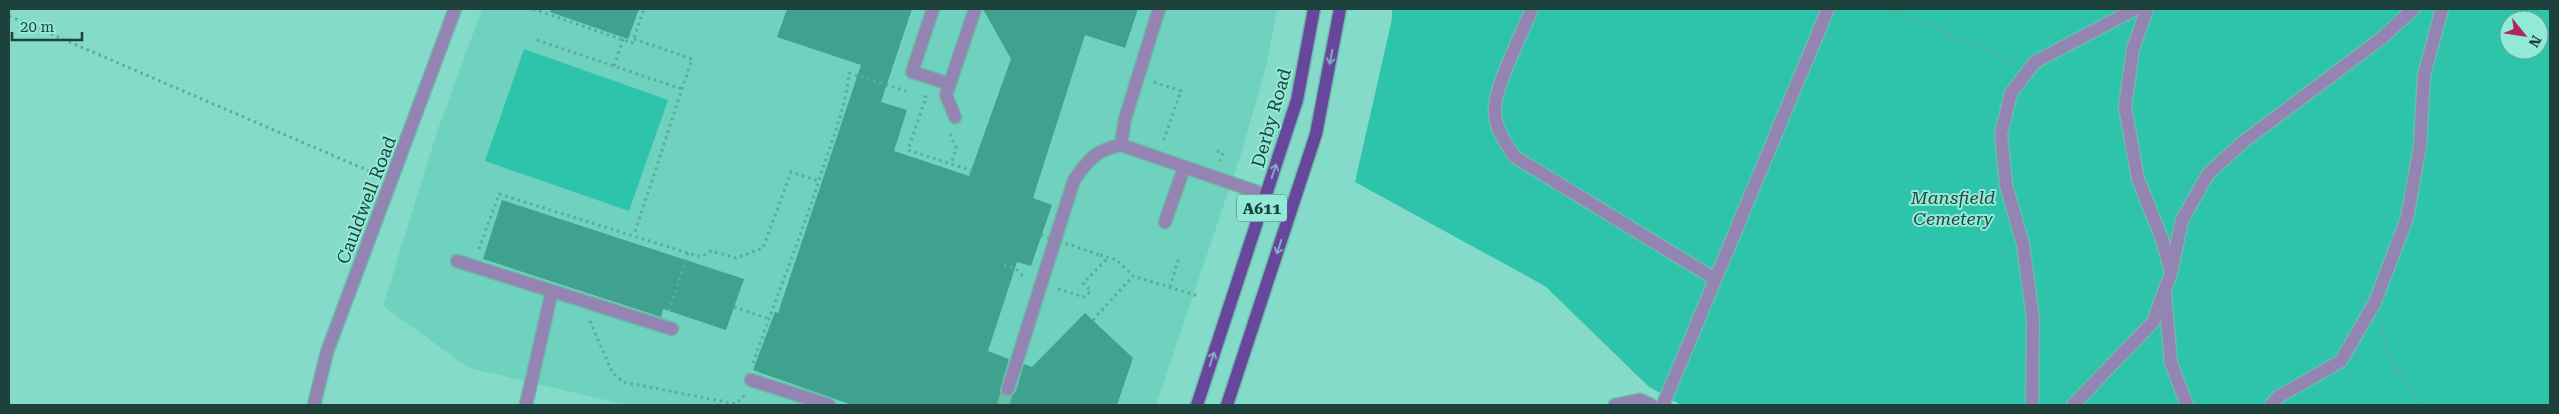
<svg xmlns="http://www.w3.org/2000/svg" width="2559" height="414" font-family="'Roboto Serif',serif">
	<rect width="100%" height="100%" fill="#84dbc9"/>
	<path fill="#6ed2be" d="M482,9H1277L1267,63L1241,154L1156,405H627L469,368L383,306L437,132Z"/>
	<path fill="#2dc4ab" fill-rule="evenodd" d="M1392,9H2550V405H1681L1648,386L1545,286L1355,182L1392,19ZM2509,20H2539V50H2509Z
		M524,49L668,100L629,211L485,161Z"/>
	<path fill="#40a18f" d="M551,9H639L628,39L550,12Z
		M787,9H912L881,102L907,110L894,151L969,176L1011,59L983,9H1138L1125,48L1085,35L1033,198L1052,205L1031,266L1017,262L988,351L1009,359L1000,390L1002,395L1010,397L1016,391L1024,364L1032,367L1085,313L1133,358L1117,405H852L753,370L775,312L778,313L861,65L777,37Z
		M502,200L744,279L726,330L663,309L661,317L483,259Z"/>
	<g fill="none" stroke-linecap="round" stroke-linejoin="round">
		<path stroke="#6fbcad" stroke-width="12" stroke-dasharray="12 6" stroke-linecap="butt" d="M1003,405L1008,389"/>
		<g stroke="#6db9aa" stroke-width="15">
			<path id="minor" d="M933,9L912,72L950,84
				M1532,9C1523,32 1491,92 1495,115C1497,131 1506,144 1515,157L1715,279
				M2147,9L2133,49L2125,107L2138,179L2162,239L2170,269
				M955,117L946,95L975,9
				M1121,145L1125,119L1159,9
				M1165,222L1184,168
				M457,261L672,329
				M2165,295L2171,363L2187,405
				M751,380L829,405
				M1008,389L1074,180C1088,160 1096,150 1121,145L1266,195
				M314,405L327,352L455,9
				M526,405L552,291
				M1615,405L1640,400L1651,405
				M1663,405L1828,9
				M2032,405L2033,319L2023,244L2006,185L2001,134L2011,93L2035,62L2135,9
				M2073,405L2153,322L2171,273L2182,220L2208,174L2243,142L2382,38L2413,9
				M2271,405L2278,397L2341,361L2375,302L2407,218L2420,146L2424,75L2442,9"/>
		</g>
		<g stroke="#6db9aa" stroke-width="15">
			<path id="major" d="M1197,405L1297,100L1314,9
				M1227,405L1316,134L1340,9"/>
		</g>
		<path stroke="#62a89a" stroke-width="3" stroke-dasharray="2.5 4" stroke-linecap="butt" d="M533,9L632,43L644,9
			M1889,9L2015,62
			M9,16L376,174
			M634,39L692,59L634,235
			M537,40L682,89
			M614,66L623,39
			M1154,82L1181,91L1163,142
			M924,96L926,97L908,150L976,172
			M950,134L956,148L951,164
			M1217,151L1223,153L1220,161
			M479,249L499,194L701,257L711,251L736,258L763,248L791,172L819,181
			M1100,255L1117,260L1133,276L1198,296
			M1004,265L1016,269L1024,277
			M1170,287L1179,257
			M1058,289L1084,297L1091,291L1083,283L1108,258
			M734,307L769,319
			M669,311L688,253
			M1093,320L1133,276
			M590,321L612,372L623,382L736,404L745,395
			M2381,327L2389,357L2421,405
			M753,363C776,298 802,234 823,168C833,137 846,106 849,73L906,91"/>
		<use href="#minor" stroke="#9384b3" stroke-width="12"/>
		<use href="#major" stroke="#67479c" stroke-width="12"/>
		<path stroke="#62a89a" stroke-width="3" stroke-dasharray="2.5 4" stroke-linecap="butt" d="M1041,235L1100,255"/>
	</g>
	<defs><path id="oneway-shaft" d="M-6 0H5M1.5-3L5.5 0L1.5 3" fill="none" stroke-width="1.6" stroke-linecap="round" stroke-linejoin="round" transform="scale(1.25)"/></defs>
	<g stroke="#80a8bf">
		<use href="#oneway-shaft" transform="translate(1331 57) rotate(101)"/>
		<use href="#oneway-shaft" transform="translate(1274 171) rotate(-72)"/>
		<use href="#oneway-shaft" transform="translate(1279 247) rotate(108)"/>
		<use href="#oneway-shaft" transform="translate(1212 359) rotate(-72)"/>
	</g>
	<g text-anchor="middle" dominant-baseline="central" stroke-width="4" stroke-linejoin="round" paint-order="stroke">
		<rect fill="#91e9d6" stroke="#40746a" stroke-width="1" x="1237" y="194.5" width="50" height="27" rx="4"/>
		<g font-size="16" font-weight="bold" fill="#1d423b">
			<text x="1262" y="208">A611</text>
		</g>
		<g font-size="18" fill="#1d423b" stroke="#91e9d6">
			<text transform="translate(1271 118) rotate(-74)">Derby Road</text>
			<text transform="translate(366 200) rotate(-69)">Cauldwell Road</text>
		</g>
		<g font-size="18" font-style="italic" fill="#284640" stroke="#91e9d6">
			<text x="1953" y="197">Mansfield<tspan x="1953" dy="21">Cemetery</tspan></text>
		</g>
	</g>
	<rect width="2559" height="414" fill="none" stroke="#1d423b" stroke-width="20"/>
	<g transform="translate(2524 35) rotate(120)"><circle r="24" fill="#91e9d6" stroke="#63a698"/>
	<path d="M0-4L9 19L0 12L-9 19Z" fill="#af2463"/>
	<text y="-8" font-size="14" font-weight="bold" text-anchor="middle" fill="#1d423b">N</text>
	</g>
	<path d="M12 32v8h70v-8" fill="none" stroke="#1d423b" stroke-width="2.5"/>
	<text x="20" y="32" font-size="15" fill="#1d423b" stroke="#91e9d6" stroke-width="4" paint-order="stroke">20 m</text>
</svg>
